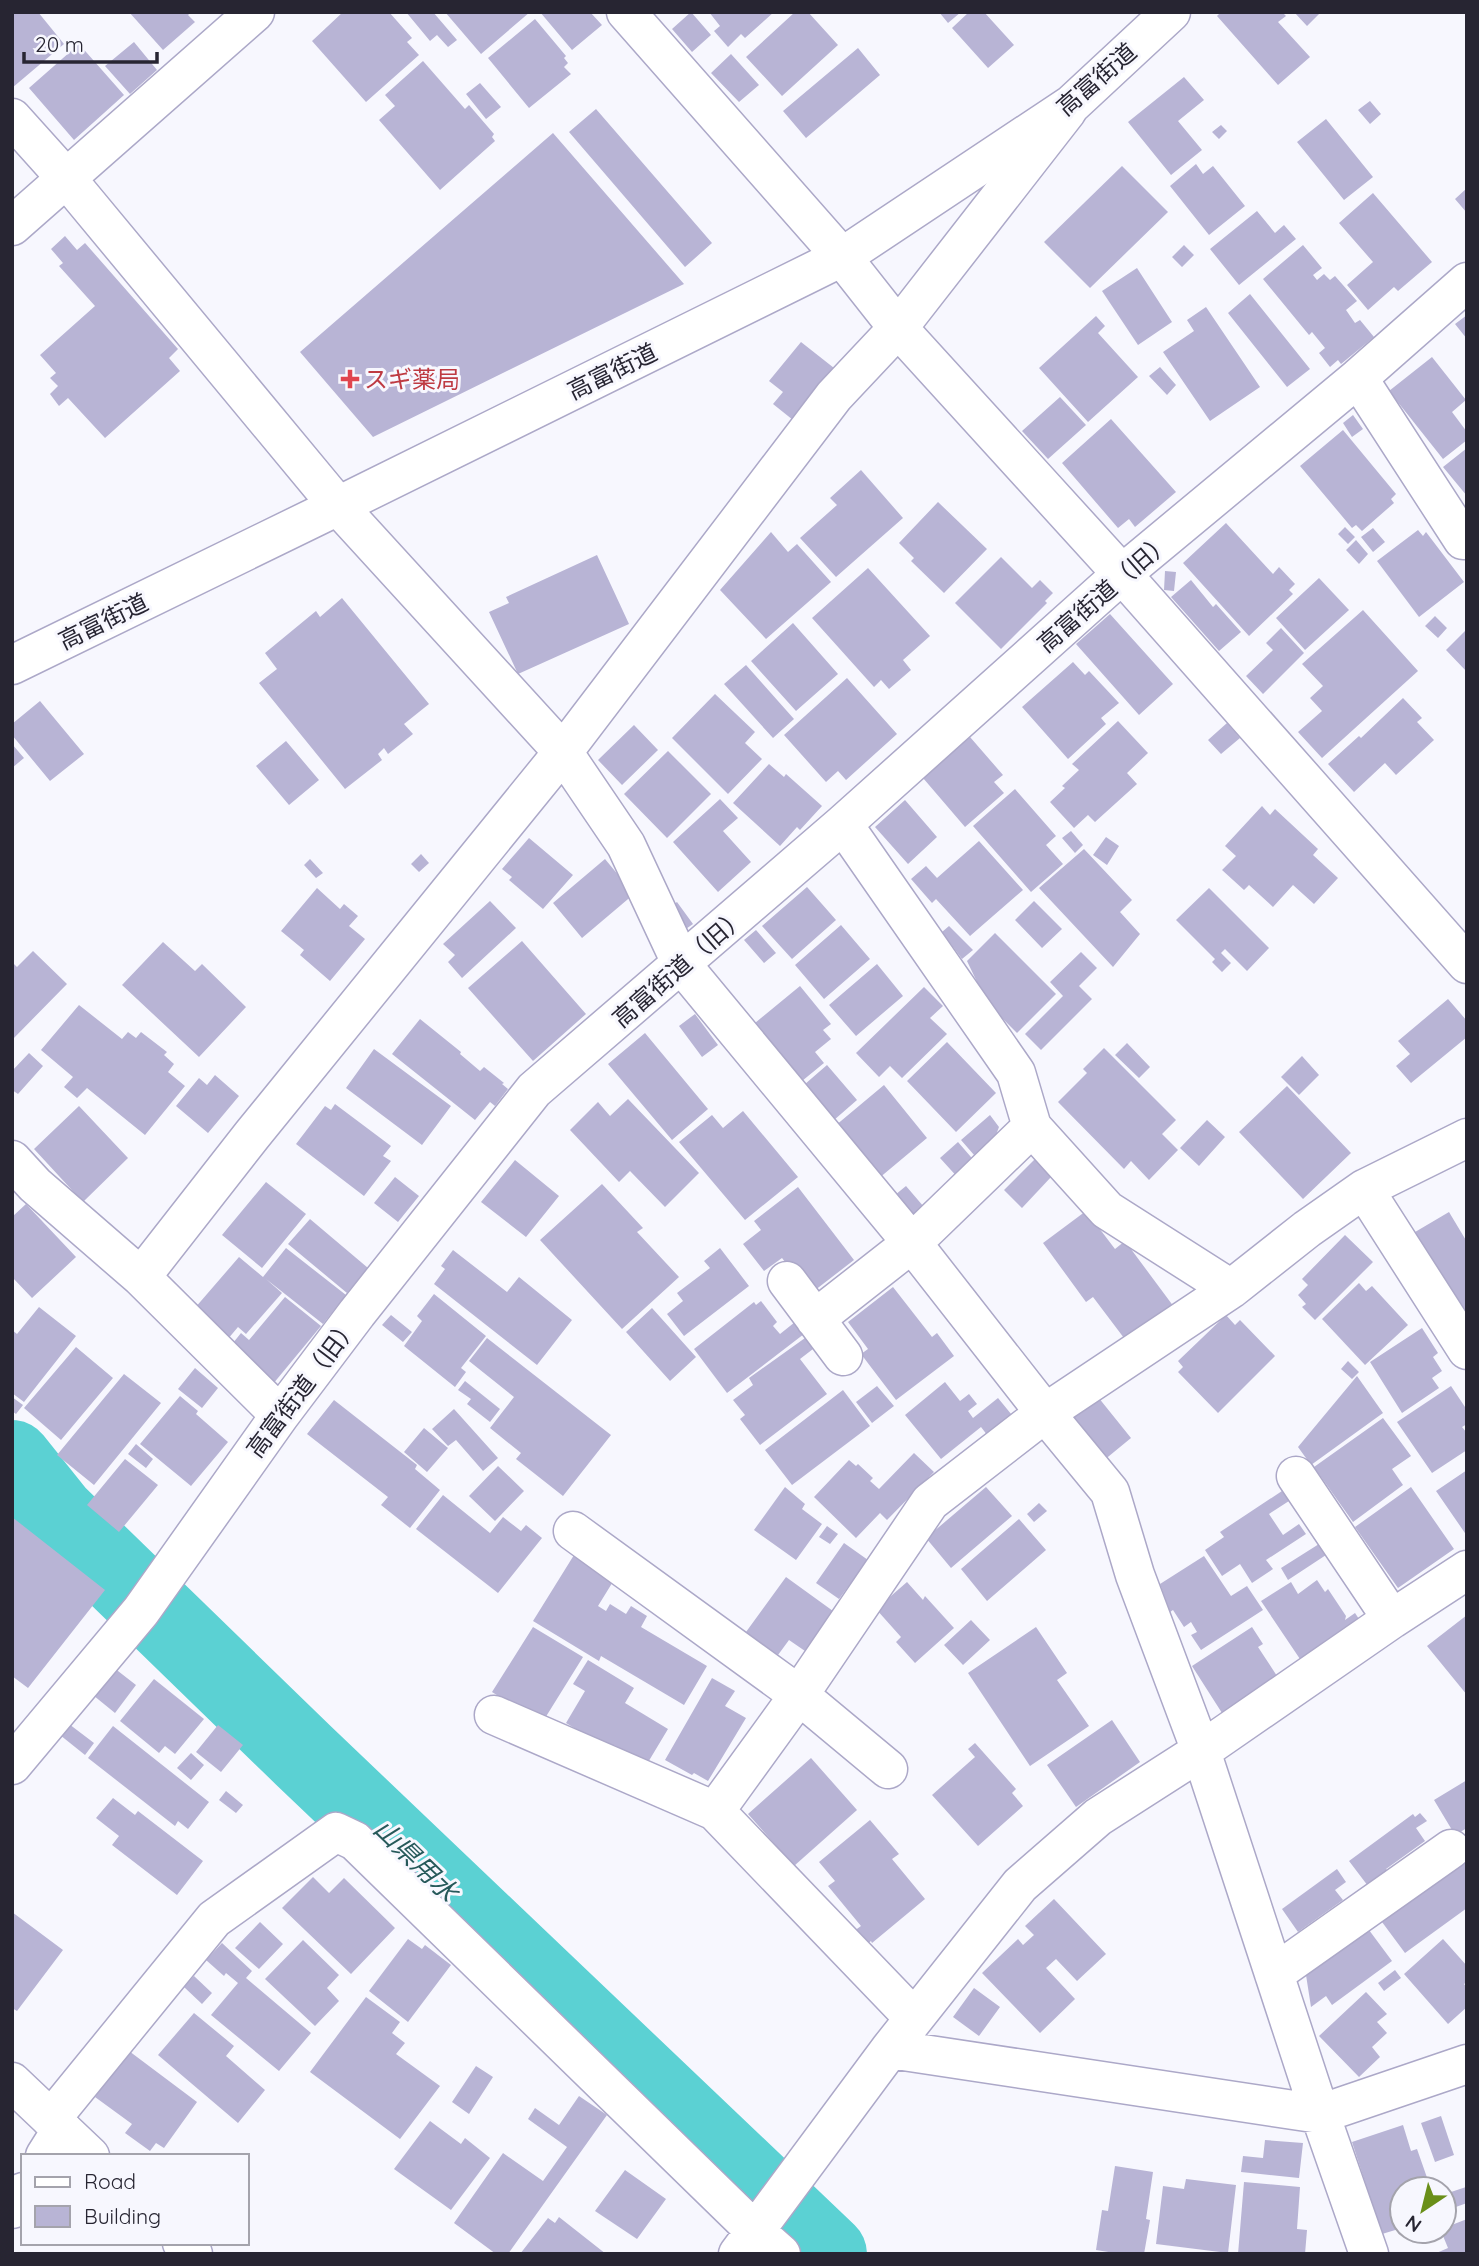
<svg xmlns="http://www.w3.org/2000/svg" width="1479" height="2266" font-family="Quicksand,'Noto Sans JP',sans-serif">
	<rect width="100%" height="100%" fill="#f7f7fe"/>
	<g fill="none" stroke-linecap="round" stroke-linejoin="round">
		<path stroke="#5bd1d3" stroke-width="80" d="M12,1460L56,1515L304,1756L827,2254"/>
	</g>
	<path fill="#b8b4d5" d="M12,12H38L64,44L12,88Z
		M129,12H191L188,15L195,22L163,50Z
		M343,12H389L412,38L407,42L419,55L366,102L312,41Z
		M406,12H433L457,40L448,47L437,35L430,41Z
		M445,12H530L481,54Z
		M540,12H590L602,25L572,50Z
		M691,12L711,35L692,52L672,29Z
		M709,12H774L745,38L741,34L728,47L714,31L720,26Z
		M795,12H808L838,45L782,96L746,57Z
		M939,12H961L948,23Z
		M969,12H984L1014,45L988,68L952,28Z
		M1221,12H1282L1286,16L1278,22L1310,57L1278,85L1217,16Z
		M1294,12H1321L1307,26Z
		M535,19L566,56L564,58L568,63L564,67L571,74L529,108L488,58Z
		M134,42L157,70L130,94L105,66Z
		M79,44L124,95L74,140L29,88Z
		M858,48L880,75L806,138L783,111Z
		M731,54L759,85L739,102L711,73Z
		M423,61L465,109L469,105L494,134L492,137L495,141L440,190L379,120L395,106L385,95Z
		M1184,77L1204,100L1178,121L1202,150L1171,175L1128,122Z
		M480,83L501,107L486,119L466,94Z
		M1370,101L1381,114L1370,124L1358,110Z
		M596,109L712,243L685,267L569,132Z
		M1326,119L1373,177L1344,200L1297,142Z
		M1221,125L1227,131L1219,139L1212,132Z
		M553,133L684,284L373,437L300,352Z
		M1196,164L1203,174L1213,166L1245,206L1209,235L1170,186Z
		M1122,166L1168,212L1090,288L1044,242Z
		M1467,188V213L1455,199Z
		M1373,193L1432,262L1398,291L1394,287L1368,310L1347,285L1373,262L1339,223Z
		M1257,211L1275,233L1284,225L1296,239L1239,285L1210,249Z
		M65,236L77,250L85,243L178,349L169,358L180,371L105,438L68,398L59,406L50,394L58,386L50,378L56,373L40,355L95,306L59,266L63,263L51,249Z
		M1184,245L1194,255L1182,267L1172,257Z
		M1303,245L1322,268L1313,275L1317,280L1324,274L1330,280L1335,276L1357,301L1346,310L1355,323L1360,320L1374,337L1341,364L1338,360L1330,367L1319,353L1325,348L1312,332L1309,335L1263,279Z
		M1137,268L1172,322L1138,345L1102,291Z
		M1250,294L1310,369L1287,387L1228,313Z
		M1206,307L1260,387L1210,421L1163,352L1194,331L1187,320Z
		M1467,315V339L1455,324Z
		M1096,316L1105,326L1098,333L1138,377L1088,422L1039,368Z
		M801,342L834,368L793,420L773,404L783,392L769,381Z
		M1432,357L1466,400L1452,412L1467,432V440L1443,459L1389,391Z
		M1160,367L1176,385L1167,395L1149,376Z
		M1060,397L1086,425L1048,459L1022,431Z
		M1353,415L1363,429L1352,437L1343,423Z
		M1111,419L1176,492L1135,527L1129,519L1118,528L1062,463Z
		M1343,430L1396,494L1391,499L1394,503L1362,531L1356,525L1352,528L1300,466Z
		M1467,448V496L1443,467Z
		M861,470L903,518L836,577L800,538L837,505L830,498Z
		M938,502L987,549L944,593L911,561L914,558L899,543Z
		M1226,523L1273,574L1279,567L1295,584L1289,590L1293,594L1249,636L1183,563Z
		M1345,527L1355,537L1348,544L1338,534Z
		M1373,528L1385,542L1373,552L1361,537Z
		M1418,530L1423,536L1426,532L1464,582L1419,617L1377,561Z
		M771,532L788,552L797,544L831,582L766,639L720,590Z
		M1356,540L1368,554L1359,564L1346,550Z
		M597,555L629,624L518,674L489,612L509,603L506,597Z
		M1001,557L1032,588L1040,580L1053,593L1045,601L1047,603L1001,649L955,603Z
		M868,568L930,636L903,660L911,670L889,689L881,680L874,687L812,618Z
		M1165,571L1176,572L1174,591L1164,590Z
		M1319,578L1349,610L1305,650L1276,618Z
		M1191,580L1213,607L1216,604L1241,632L1219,651L1171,597Z
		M342,598L429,704L404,724L413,734L388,754L384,748L378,754L382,760L345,789L259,683L277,669L265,653L316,611L320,617Z
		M1363,610L1418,671L1322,758L1298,732L1322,711L1310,698L1323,686L1302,664Z
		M1110,614L1173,684L1139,715L1076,644Z
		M1435,616L1447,628L1438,638L1425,626Z
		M793,623L838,674L796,711L751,661Z
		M1281,628L1304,653L1263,694L1246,676L1273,650L1266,643Z
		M1467,629V672L1446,650Z
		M1073,662L1085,675L1089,671L1119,703L1101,718L1106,724L1068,759L1022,707Z
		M746,665L794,719L773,738L724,684Z
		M847,678L897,734L846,780L838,771L826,782L784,735Z
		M715,694L755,732L745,743L762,759L728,794L672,738Z
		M1403,698L1422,718L1417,722L1434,740L1396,775L1385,763L1354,792L1328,764L1359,736L1361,738Z
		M40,701L84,754L50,781L12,735V724Z
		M1118,721L1148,753L1127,773L1137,784L1095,822L1088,815L1074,828L1050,802L1065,788L1062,786L1079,770L1072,764Z
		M1227,723L1240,738L1221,754L1208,740Z
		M634,725L658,750L622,785L598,760Z
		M970,737L1003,775L994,782L1004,793L965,827L923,778Z
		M286,741L319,780L289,805L256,766Z
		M12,744L24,758L12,768Z
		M668,751L711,794L667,838L624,794Z
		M769,764L784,777L786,774L822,806L800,830L797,827L780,846L733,803Z
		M1015,789L1056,836L1046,845L1063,864L1031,892L973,826Z
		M720,799L738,818L723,831L751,862L718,892L673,842Z
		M905,800L937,837L908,864L875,827Z
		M1262,806L1270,815L1275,809L1318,849L1313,855L1338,878L1314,904L1293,885L1273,907L1249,885L1244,890L1222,870L1236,856L1225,846Z
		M1071,831L1083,845L1075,853L1062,838Z
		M1106,837L1119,846L1107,865L1093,855Z
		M529,838L573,875L543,909L509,880L512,877L502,869Z
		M979,841L1023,890L970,936L936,899L932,903L911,879L926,866L937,878Z
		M1084,849L1132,900L1120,912L1140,934L1113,967L1039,888Z
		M421,854L429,863L419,872L411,864Z
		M310,859L323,873L316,878L304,865Z
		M605,859L634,894L582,938L553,903Z
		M807,887L836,920L792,959L762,926Z
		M317,888L340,909L344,904L358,916L349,926L365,939L330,981L300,955L304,950L281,931Z
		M1209,888L1269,948L1247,971L1225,949L1221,953L1231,963L1222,972L1212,962L1215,959L1176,920Z
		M490,901L516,928L462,978L448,962L455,955L443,944Z
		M1034,901L1062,929L1042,948L1015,920Z
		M677,902L693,924L683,931L667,909Z
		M841,925L870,959L824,999L795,965Z
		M949,926L973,950L962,959L942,932Z
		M756,930L776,953L764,963L744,940Z
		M995,933L1056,994L1017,1033L987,1003L967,961Z
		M522,941L586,1014L533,1061L468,988Z
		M163,942L195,971L202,964L246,1007L199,1057L122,985Z
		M33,951L67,984L12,1040V962L17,967Z
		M1081,952L1097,968L1079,986L1092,999L1041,1050L1025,1034L1063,996L1050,982Z
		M877,964L903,996L856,1036L829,1005Z
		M800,986L831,1024L823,1030L831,1039L815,1052L824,1063L791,1090L744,1032Z
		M924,987L943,1006L930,1018L947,1034L902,1078L890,1066L879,1077L856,1053Z
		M1448,999L1467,1021V1037L1411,1083L1396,1066L1410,1054L1398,1041Z
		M79,1005L122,1039L128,1032L136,1038L141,1032L167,1052L164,1055L174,1064L168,1072L185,1086L145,1135L87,1088L77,1098L64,1087L73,1077L41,1050Z
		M695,1014L718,1045L702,1057L679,1026Z
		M420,1019L461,1052L460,1054L480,1071L484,1067L504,1083L502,1084L508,1089L495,1106L490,1102L475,1120L392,1054Z
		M645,1033L708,1109L672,1140L608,1064Z
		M947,1042L996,1093L956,1132L907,1081Z
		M1127,1043L1150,1067L1139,1078L1115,1055Z
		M1104,1048L1176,1120L1162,1134L1178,1150L1149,1180L1131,1161L1124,1169L1058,1102L1087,1073L1083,1069Z
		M374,1049L451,1106L422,1145L346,1088Z
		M29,1053L43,1066L18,1094L12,1090V1071Z
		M1302,1056L1319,1075L1299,1095L1281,1077Z
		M827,1065L857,1100L826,1127L797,1091Z
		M215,1075L239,1096L208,1133L176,1106L199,1078L207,1085Z
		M884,1085L927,1138L878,1179L829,1131Z
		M1287,1086L1351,1153L1303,1199L1239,1132Z
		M628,1099L699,1173L665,1207L630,1171L619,1182L570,1130L598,1102L610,1116Z
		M335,1104L391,1146L383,1156L391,1161L364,1196L296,1144L325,1106L331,1110Z
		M79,1106L128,1158L83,1202L34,1149Z
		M743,1111L798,1177L745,1220L679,1142L712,1115L723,1128Z
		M990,1115L999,1127L988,1156L981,1163L961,1140Z
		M1207,1120L1225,1137L1199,1166L1180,1148Z
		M958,1142L977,1164L960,1180L940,1158Z
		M1035,1159L1052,1176L1022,1208L1004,1190Z
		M515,1160L559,1196L526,1237L481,1202Z
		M395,1177L419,1196L398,1222L374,1203Z
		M266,1182L306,1214L262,1268L222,1235Z
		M602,1184L643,1228L637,1232L679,1277L622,1329L540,1240Z
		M906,1186L924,1207L902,1226L884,1204Z
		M798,1187L854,1260L810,1294L782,1258L764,1271L743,1244L761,1230L754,1221Z
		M26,1204L76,1257L32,1298L12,1277V1217Z
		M1086,1211L1115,1249L1125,1241L1174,1307L1127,1342L1093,1297L1086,1302L1043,1243Z
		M1449,1212L1467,1242V1326L1410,1235Z
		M310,1219L368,1268L347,1293L288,1244Z
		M1345,1235L1373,1262L1315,1320L1302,1307L1306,1304L1298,1295L1308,1285L1302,1279Z
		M286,1248L346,1295L323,1324L266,1279L282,1293L246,1334L238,1327L222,1346L188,1316L239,1257L263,1277Z
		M720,1248L749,1286L684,1336L667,1314L683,1301L677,1293L710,1268L704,1261Z
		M453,1250L507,1292L519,1277L572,1320L537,1365L434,1284L445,1269L441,1266Z
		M1359,1283L1366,1291L1372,1286L1408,1325L1365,1365L1322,1319Z
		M893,1287L932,1337L937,1333L954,1356L896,1400L861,1354L868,1349L848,1322Z
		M434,1294L486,1336L461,1368L466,1372L455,1387L404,1346L422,1321L417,1316Z
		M285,1297L321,1326L268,1390L225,1353L241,1333L249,1340Z
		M761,1301L777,1322L773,1326L780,1334L795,1322L804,1334L727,1393L694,1349L754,1302L756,1305Z
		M39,1307L76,1336L24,1402L12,1393V1330L17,1334Z
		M652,1308L696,1357L670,1381L626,1332Z
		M391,1315L412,1332L403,1342L382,1325Z
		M1226,1315L1235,1325L1240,1320L1275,1356L1218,1413L1178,1372L1183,1367L1178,1361Z
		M1422,1328L1438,1353L1433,1357L1442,1371L1432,1378L1439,1388L1402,1413L1370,1362Z
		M487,1338L611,1435L563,1496L516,1459L521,1453L490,1428L514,1397L469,1361Z
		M805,1338L813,1349L800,1359L827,1394L760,1445L740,1419L745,1415L733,1400L753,1385L749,1378Z
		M76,1347L113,1378L61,1440L24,1408Z
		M1348,1361L1359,1372L1352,1379L1341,1369Z
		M195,1368L218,1388L202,1408L178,1389Z
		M124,1374L161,1403L94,1485L57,1455Z
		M1357,1376L1383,1413L1311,1465L1298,1447Z
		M465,1381L500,1409L490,1422L467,1404L471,1399L458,1390Z
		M945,1382L960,1401L969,1394L977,1404L968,1411L973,1418L998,1398L1016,1420L991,1440L981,1427L941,1459L905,1415Z
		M877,1386L894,1406L872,1423L856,1402Z
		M1451,1386L1467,1410V1424L1462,1427L1467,1433V1450L1432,1473L1397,1422Z
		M843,1390L870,1426L792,1485L765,1450Z
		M180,1396L198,1411L196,1414L228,1442L191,1486L140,1444Z
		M12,1397L23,1405L16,1414L12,1411Z
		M1098,1397L1131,1438L1103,1461L1070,1419Z
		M334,1400L417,1465L415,1469L440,1490L410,1528L381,1505L388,1497L307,1434Z
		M454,1409L498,1458L483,1471L456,1440L448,1446L432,1429Z
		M1383,1418L1411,1456L1392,1469L1403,1485L1353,1522L1314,1467Z
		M424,1428L448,1448L427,1472L404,1452Z
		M136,1444L153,1459L146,1468L128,1454Z
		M914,1453L934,1472L887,1520L880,1513L856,1538L814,1497L849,1460L856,1466L858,1464L873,1478L870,1481L879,1489Z
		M125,1459L158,1485L119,1532L87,1505Z
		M498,1466L524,1491L495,1521L469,1496Z
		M1467,1470V1536L1436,1491Z
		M785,1487L805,1504L802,1509L822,1524L796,1560L754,1530Z
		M986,1487L1012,1516L951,1568L926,1538Z
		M1411,1487L1454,1549L1398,1588L1355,1527Z
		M1282,1491L1289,1501L1269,1514L1283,1535L1299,1524L1306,1534L1266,1560L1273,1569L1252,1583L1240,1564L1222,1576L1205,1550L1224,1537L1220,1532Z
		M443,1495L490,1533L503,1517L521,1531L526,1525L542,1538L498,1593L416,1529Z
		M1039,1503L1047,1511L1034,1522L1027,1514Z
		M12,1517L105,1590L28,1688L12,1676Z
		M1019,1519L1046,1550L987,1601L961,1569Z
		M827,1526L838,1534L830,1544L819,1537Z
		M844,1543L868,1560L839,1599L816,1583Z
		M1319,1544L1326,1555L1288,1580L1281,1568Z
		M574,1555L614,1580L598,1606L606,1611L610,1604L626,1614L631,1606L647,1616L641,1627L707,1666L684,1705L601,1656L599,1661L533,1621Z
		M1204,1556L1231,1596L1247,1586L1263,1610L1201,1650L1191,1635L1197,1632L1191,1622L1184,1627L1173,1610L1170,1612L1160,1584Z
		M786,1577L833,1611L805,1651L789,1640L778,1655L746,1632Z
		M1317,1580L1325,1592L1328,1589L1346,1616L1345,1620L1355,1613L1361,1622L1302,1662L1261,1601L1291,1582L1298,1594Z
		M907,1582L923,1600L925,1596L954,1628L915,1663L896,1642L901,1637L876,1609Z
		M1467,1615V1695L1427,1646Z
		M971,1620L990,1640L963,1665L944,1645Z
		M533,1627L583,1657L542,1723L492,1692Z
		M1036,1627L1067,1673L1057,1680L1089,1726L1030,1766L968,1673Z
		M1252,1627L1263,1644L1258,1647L1277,1676L1222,1713L1192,1666Z
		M588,1660L634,1688L625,1703L668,1729L647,1764L614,1745L611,1750L566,1723L585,1691L573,1684Z
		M109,1664L136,1685L115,1713L88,1691Z
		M712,1678L735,1691L725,1706L746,1718L708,1781L694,1773L692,1775L665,1760Z
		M154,1679L204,1719L175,1754L165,1746L159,1753L120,1721Z
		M1112,1720L1140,1762L1076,1807L1047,1765Z
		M69,1724L94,1743L85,1755L60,1735Z
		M218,1725L243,1745L221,1772L196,1752Z
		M113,1726L209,1802L188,1829L178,1821L175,1826L88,1758Z
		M975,1743L1016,1789L1012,1793L1023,1806L978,1846L932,1795L975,1757L968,1749Z
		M191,1753L204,1765L191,1780L177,1768Z
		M811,1758L857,1810L794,1866L748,1814Z
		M1467,1780V1828L1455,1835L1434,1800Z
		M226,1791L243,1805L236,1813L219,1800Z
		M113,1798L135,1815L138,1811L203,1861L177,1895L112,1845L119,1836L96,1818Z
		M1420,1813L1427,1821L1416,1828L1425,1841L1386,1869L1388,1871L1368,1886L1349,1861L1413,1814L1415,1817Z
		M870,1820L899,1854L892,1859L925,1899L872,1943L871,1941L866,1945L854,1931L861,1926L828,1886L835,1881L819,1862Z
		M1467,1860V1908L1405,1953L1382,1922Z
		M1337,1869L1346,1882L1335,1890L1343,1900L1298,1932L1282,1909Z
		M313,1877L329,1893L344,1878L395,1928L351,1974L282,1908Z
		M1054,1899L1106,1954L1077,1981L1056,1959L1046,1968L1075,1999L1040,2033L982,1973L1018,1939L1023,1945L1034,1935L1025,1926Z
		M12,1912L63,1950L17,2011L12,2008Z
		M260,1922L283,1944L259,1969L235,1948Z
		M1369,1930L1392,1961L1332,2005L1326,1996L1311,2007L1306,1975Z
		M408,1939L422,1949L425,1945L451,1965L408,2022L369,1991Z
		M1443,1939L1467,1966V1982L1464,1984L1467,1988V2007L1448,2024L1404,1974Z
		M303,1940L339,1975L327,1988L339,2001L315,2026L265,1979Z
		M222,1943L252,1971L246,1978L311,2033L279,2071L211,2015L238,1983L226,1973L224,1976L206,1960Z
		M1395,1970L1401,1978L1384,1991L1378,1983Z
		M194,1976L212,1993L202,2004L184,1987Z
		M974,1988L1000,2007L979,2036L953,2017Z
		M1366,1992L1387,2014L1377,2022L1387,2033L1372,2047L1380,2057L1359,2077L1319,2036Z
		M366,1997L400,2022L392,2033L405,2043L396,2054L440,2086L400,2139L310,2072Z
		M194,2013L234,2046L226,2056L265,2090L238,2123L158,2055Z
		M129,2051L197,2102L164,2148L156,2143L150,2151L125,2133L132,2124L95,2097Z
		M476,2066L493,2077L469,2114L452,2102Z
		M579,2096L607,2115L508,2254H496L454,2223L503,2153L543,2181L567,2147L528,2119L535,2108L559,2125Z
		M1441,2116L1454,2155L1435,2162L1421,2123Z
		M430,2121L461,2144L465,2138L490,2158L451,2210L394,2169Z
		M1403,2125L1411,2151L1417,2149L1431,2189H1402V2228L1382,2234L1352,2142Z
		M1265,2140L1303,2143L1299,2178L1241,2172L1243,2156L1263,2158Z
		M1115,2166L1153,2172L1146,2219L1150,2220L1144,2254H1121L1096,2250L1102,2210L1108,2211Z
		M625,2170L666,2199L637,2239L595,2211Z
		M1186,2179L1236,2185L1228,2253L1156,2244L1163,2186L1184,2189Z
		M1244,2182L1300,2187L1297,2229L1307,2230L1305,2254H1238Z
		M1466,2187L1467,2203L1453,2208L1448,2193Z
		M559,2217L606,2254H520L548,2218L555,2223Z
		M1467,2219V2254H1434L1448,2248L1441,2231H1444V2228Z"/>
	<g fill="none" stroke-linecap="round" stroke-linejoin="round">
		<g stroke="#aca8c8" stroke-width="41">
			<path id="minor" d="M626,12L842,257L898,328L1122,574L1467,964
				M12,118L66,178L338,506L563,752L626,845L682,965L912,1243L1045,1413L1110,1492L1135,1575L1201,1751L1320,2114L1369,2254
				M12,226L255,12
				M1358,378L1463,540
				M1032,1127L1107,1210L1231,1289
				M12,1160L35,1185L141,1277L280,1415
				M1364,1189L1467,1350
				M141,1277L252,1135L563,752L834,396L898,328L1067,111
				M787,1281L843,1356
				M815,1319L912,1243L1032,1127L1016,1073L843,824
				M1296,1476L1392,1619
				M573,1531L799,1695L888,1769
				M494,1715L715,1811L914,2018
				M12,1765L141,1611L280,1415L357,1313L534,1090L843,824L1122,574L1358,378L1467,282
				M715,1811L799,1695L930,1502L1045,1413L1231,1289L1307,1229L1364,1189L1467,1138
				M1274,1974L1451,1849
				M890,2049L1320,2114L1467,2064
				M51,2119L214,1919L336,1832L355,1841L755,2231L781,2254
				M45,2156L62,2129
				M12,2209L23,2192
				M738,2254L890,2049L1020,1885L1098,1817L1201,1751L1392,1619L1467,1570"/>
		</g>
		<g stroke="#aca8c8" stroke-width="41">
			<path id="tertiary" d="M12,665L338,506L842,257L1072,104L1171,12
				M12,2082L90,2156
				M182,2243L193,2254"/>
		</g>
		<use href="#minor" stroke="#fff" stroke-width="38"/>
		<use href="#tertiary" stroke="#fff" stroke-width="38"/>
	</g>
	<path fill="#e0444e" stroke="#f7f7fe" stroke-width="2.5" d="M346.5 368.5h7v7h7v7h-7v7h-7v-7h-7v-7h7z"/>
	<g text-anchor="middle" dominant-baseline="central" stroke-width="6" stroke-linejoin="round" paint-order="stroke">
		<g font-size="24" fill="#272532" stroke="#f7f7fe">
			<text transform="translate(1096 79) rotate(-41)">高富街道</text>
			<text transform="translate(612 371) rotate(-26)">高富街道</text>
			<text transform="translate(1104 592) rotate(-41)">高富街道（旧）</text>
			<text transform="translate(103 621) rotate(-26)">高富街道</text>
			<text transform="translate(679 967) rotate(-41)">高富街道（旧）</text>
			<text transform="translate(302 1387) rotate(-53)">高富街道（旧）</text>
		</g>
		<g font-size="24" fill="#be3a42" stroke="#f7f7fe" text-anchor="start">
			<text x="364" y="379">スギ薬局</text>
		</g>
		<g font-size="26" font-style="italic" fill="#26595a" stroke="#f7f7fe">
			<text transform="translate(416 1860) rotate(44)">山県用水</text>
		</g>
	</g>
	<rect width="1479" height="2266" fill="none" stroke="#272532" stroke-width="28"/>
	<rect x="21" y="2154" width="228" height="91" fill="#f7f7fe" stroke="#a4a3ac" stroke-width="2"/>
	<rect x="35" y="2177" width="35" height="10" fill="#ffffff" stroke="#a4a3ac" stroke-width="2"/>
	<text x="84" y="2189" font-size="21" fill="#272532">Road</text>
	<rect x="35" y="2206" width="35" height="21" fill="#b8b4d5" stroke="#a4a3ac" stroke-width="2"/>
	<text x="84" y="2224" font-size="21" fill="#272532">Building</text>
	<g transform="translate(1423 2210) rotate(215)"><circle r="33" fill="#f7f7fe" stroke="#a4a3ac" stroke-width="2"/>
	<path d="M0-5L12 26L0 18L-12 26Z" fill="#6a8f19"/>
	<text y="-10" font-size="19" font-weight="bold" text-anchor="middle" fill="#272532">N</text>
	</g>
	<path d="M24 52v10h133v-10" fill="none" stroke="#272532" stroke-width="3.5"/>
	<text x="35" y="52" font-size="21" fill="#272532" stroke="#f7f7fe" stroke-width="5" paint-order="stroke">20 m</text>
</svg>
